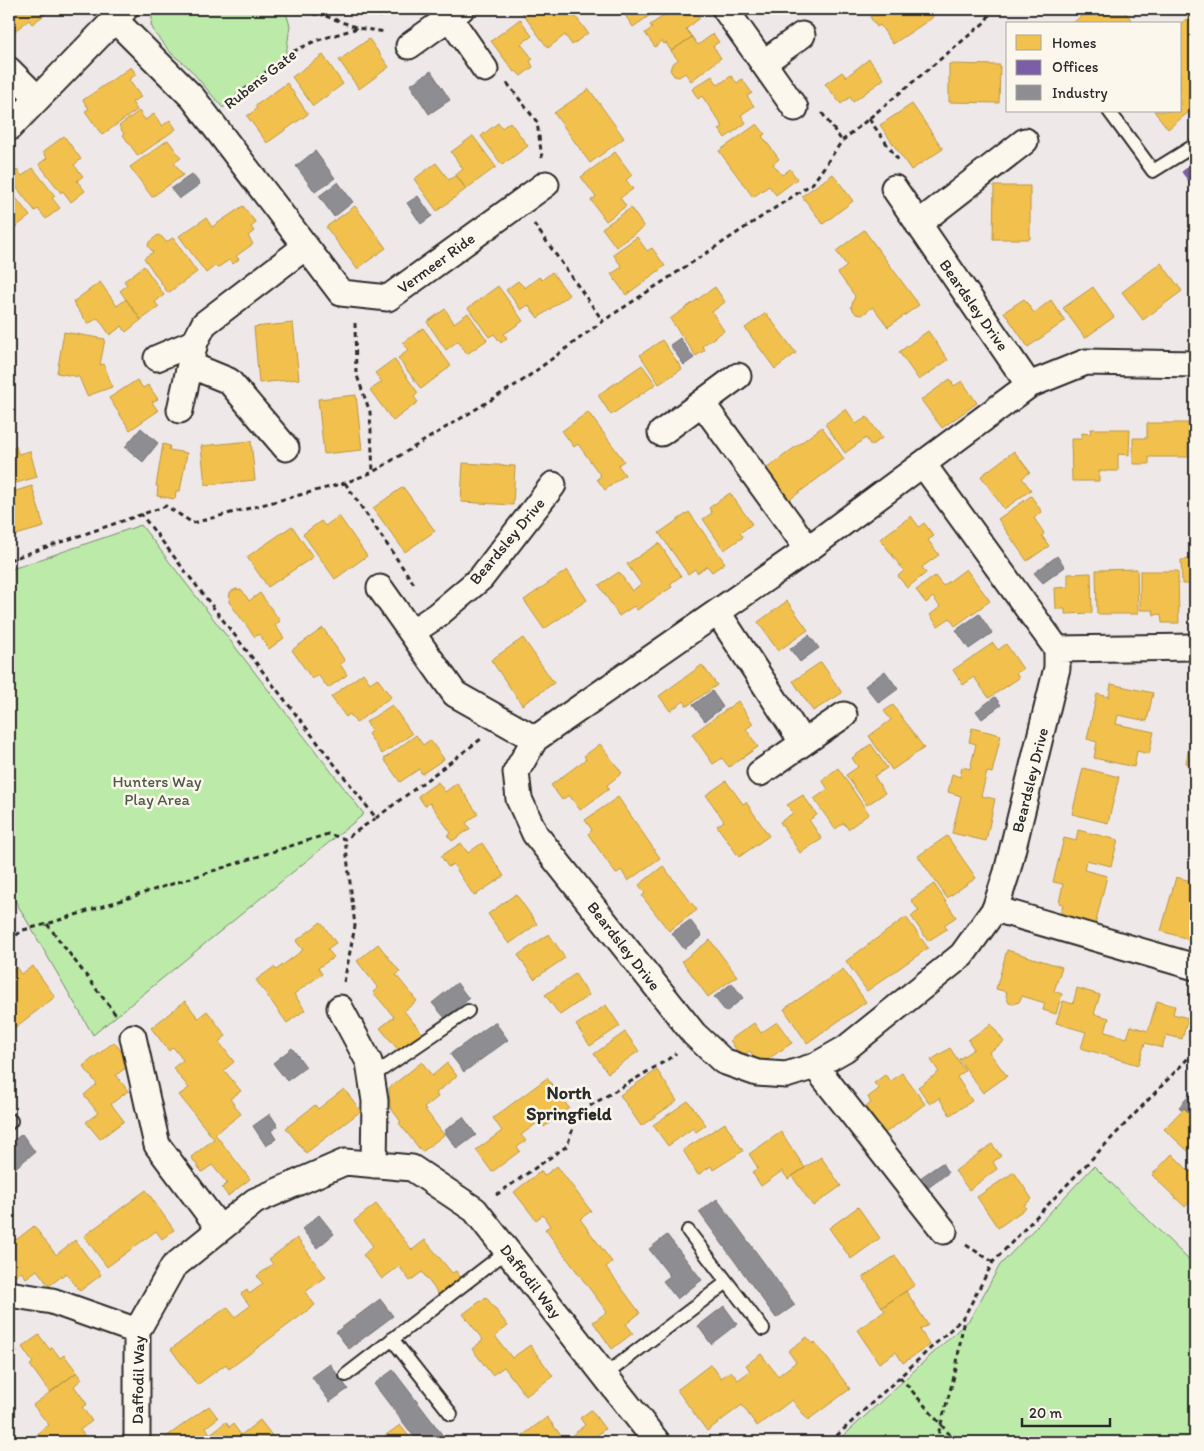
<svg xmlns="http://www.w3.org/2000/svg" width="1204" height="1451" font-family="Itim,sans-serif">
	<rect width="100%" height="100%" fill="#efe8e9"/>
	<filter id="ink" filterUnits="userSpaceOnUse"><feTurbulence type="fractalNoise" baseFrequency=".02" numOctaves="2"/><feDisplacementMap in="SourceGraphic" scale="10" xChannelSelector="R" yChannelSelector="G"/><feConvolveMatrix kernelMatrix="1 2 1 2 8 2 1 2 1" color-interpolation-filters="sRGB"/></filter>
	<g filter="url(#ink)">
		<path fill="#bceaa9" stroke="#748a6a" d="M153,9H285L290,26L286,55L223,108L188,67L172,54L156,35L151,25Z
			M141,525L364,814L93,1035L9,890V570Z
			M1094,1166L1195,1266V1442H837L970,1319L1000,1265Z"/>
		<path fill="#f2c14e" stroke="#b69444" d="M9,9H37L43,16L32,24L29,20L11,34L9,31Z
			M37,9H52L43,16Z
			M358,9H371L363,15Z
			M372,9H392L380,18Z
			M527,9H570L588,33L572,45L565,35L548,48L522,13Z
			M621,9H659L633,27Z
			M674,9H684L689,16L695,12L700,18L686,29L692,37L671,51L666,43L664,44L662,41L655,47L645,33L652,28L650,25Z
			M859,9H877L867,15L865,12L862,13Z
			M882,9H897L898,10L900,9H936L937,11L934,13L932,18L893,44L880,25L877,27L870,17Z
			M1075,9H1123L1134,24H1072L1081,16Z
			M1195,12V107L1168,129L1154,111H1180V24Z
			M520,19L532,36L521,44L533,59L530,61L533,67L521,76L516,71L514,72L491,41Z
			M713,34L719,42L713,46L721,58L691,81L685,73L679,77L674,76L670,70L672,64L678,60L671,51L692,37L698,45Z
			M369,39L389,67L359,89L339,60Z
			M323,55L343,84L313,106L292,77Z
			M869,59L884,79L853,102L850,97L841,104L825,84L842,72L846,77Z
			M949,64L1000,65L999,103L949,102Z
			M131,67L136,74L129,80L141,97L132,102L137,110L102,135L85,111L89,109L83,100Z
			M712,76L718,85L731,76L737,83L742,79L752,93L747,96L754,106L741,115L746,123L725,138L719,129L723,127L702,96L698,99L692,89Z
			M287,83L308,114L267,143L247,116L257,109L255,106Z
			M589,89L624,138L590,163L554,113Z
			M912,104L943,149L911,170L880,125Z
			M139,111L145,120L154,114L162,126L170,120L176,129L138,156L123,135L124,134L119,126Z
			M510,122L528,146L502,165L481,136L498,123L502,128Z
			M757,124L765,134L762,136L779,159L773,164L782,175L790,169L797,179L776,195L769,186L753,197L719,151Z
			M64,136L81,159L74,165L83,176L77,181L85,191L71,202L63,191L61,193L39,164L47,158L43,152Z
			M473,136L496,167L466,189L456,175L463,169L451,152Z
			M168,140L181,158L174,163L183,175L152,197L130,167Z
			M615,152L632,175L626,180L633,189L620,198L626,206L606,221L591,200L596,197L581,177Z
			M436,163L449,180L456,175L466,189L437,211L414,179Z
			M33,168L55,196L52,198L60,208L46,219L38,209L35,211L9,178L17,170L22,176Z
			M833,174L853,201L823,224L802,196Z
			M994,186H1030V239H993Z
			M13,194L30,216L9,232V197Z
			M243,206L256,223L251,227L254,231L248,236L253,244L236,256L239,259L233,264L229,260L217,268L215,266L206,273L179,236L206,218L212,227Z
			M355,206L386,248L357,269L326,227Z
			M631,208L644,227L616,247L602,228Z
			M864,230L919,305L888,327L873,307L862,315L856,314L851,307L855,296L838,273L847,266L836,251Z
			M158,235L162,237L166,242L173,238L197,272L168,293L144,258L153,252L148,246L149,242Z
			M637,237L647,251L652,248L665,266L626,295L611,274L622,267L613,254Z
			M1161,263L1182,291L1143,320L1122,292Z
			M144,266L164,295L155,302L159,307L141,320L120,291L127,285L124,281Z
			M552,272L569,295L538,318L528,305L521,310L506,290L518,281L525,288L539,277L542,280Z
			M100,282L117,306L126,299L141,320L126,332L122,326L110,335L98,318L88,324L73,302Z
			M498,286L523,321L504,334L507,338L501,343L494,334L489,337L468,308Z
			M715,287L725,302L712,312L724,331L702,346L705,350L696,356L670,319Z
			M1093,287L1114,317L1085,338L1063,308Z
			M1024,299L1034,313L1051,300L1065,321L1028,347L1004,312Z
			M445,309L454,323L468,313L487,340L467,354L458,341L446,350L427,322Z
			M766,313L796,353L775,369L745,328Z
			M293,323L299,379L259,383L254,327Z
			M423,328L451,366L421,389L398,358L409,350L403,343Z
			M928,331L948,360L919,380L899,352Z
			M64,332L105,339L100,365L104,364L112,387L87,396L79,377L57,373Z
			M662,340L682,369L659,384L640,355Z
			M394,359L418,393L414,397L418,402L393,421L370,390L382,382L375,373Z
			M642,365L656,384L611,415L598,395Z
			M950,379L954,386L962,381L977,403L942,428L921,400Z
			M137,380L143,388L148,385L158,399L152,402L158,411L130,430L109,398Z
			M356,395L362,450L324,454L318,399Z
			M846,409L856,424L867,417L882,438L871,446L866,438L845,453L825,424Z
			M588,412L624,461L618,465L625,475L605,490L597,479L601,476L578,444L574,447L562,431Z
			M1147,423H1188V457H1149V464H1133V438H1147Z
			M822,427L844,459L789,500L766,469Z
			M1091,429H1130L1129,455L1118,454V471H1099V481H1072L1071,439H1082V433L1090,434Z
			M251,441L255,480L205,485L201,446Z
			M163,444L170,446L169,450L187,453L180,491H176L175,499L157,496L158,486H156Z
			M16,446L18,454L30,451L37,477L9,485V448Z
			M1014,451L1030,472L1022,478L1031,490L1004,509L981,476Z
			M463,463L515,466L513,505L461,502Z
			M32,486L44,527L9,537V493Z
			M403,487L435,531L405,552L373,508Z
			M730,493L752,524L740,533L743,537L724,550L703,519L712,513L709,508Z
			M1031,496L1042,512L1034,518L1044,533L1042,536L1049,546L1027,561L998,519Z
			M689,512L725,563L712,572L707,566L697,573L695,569L688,574L659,533Z
			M339,516L367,556L335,579L303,534L321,521L325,526Z
			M911,516L919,527L924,523L934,536L928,540L939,555L922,567L926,573L907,588L898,576L904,571L880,539Z
			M292,526L313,557L268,587L247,557Z
			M659,543L681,576L670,584L672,587L637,610L634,606L619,616L599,585L619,572L632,591L641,584L627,564Z
			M1195,559V584H1182L1181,560Z
			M966,569L990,601L955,626L950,618L938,626L930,615L940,607L933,597L926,603L916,590L935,576L943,586Z
			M1137,569L1138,614H1097L1096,570Z
			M567,570L587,600L544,629L524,600Z
			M1140,571H1178L1179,623H1162L1161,614L1154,615L1153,610H1140Z
			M1091,573L1092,613L1065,614V609H1056L1055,588L1068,587V574Z
			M236,589L242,590L249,601L260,593L280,621L275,625L284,638L269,649L259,634L255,637L229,602L230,592Z
			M787,601L808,630L778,651L758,622Z
			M323,628L345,661L340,664L347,675L328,688L318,675L312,679L292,650Z
			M523,638L554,683L522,705L491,660Z
			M993,643L998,650L1006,644L1023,669L1016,673L1019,678L989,698L974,677L963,685L953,670Z
			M821,662L842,693L813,711L793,681Z
			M702,665L717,685L687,706L684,701L670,711L659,696Z
			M363,673L370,683L377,678L391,697L356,723L350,714L346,717L331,697Z
			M1111,684L1153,693L1147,721L1118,715L1116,724L1154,732L1149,754L1137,751L1134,767L1094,758L1097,742L1087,739L1097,694L1109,697Z
			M738,701L753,724L746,729L758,747L729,767L722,758L713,764L692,734Z
			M392,705L412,734L382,754L368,734L372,730L366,722Z
			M893,705L924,748L892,770L869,736L891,720L884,711Z
			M972,728L1001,735L992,773L987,772L981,796L995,799L986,841L952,833L961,796L948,792L952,774L960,777L962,767L970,769L976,744L969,742Z
			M416,735L423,745L430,740L444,759L422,774L419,769L400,782L384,759Z
			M1191,736L1195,737V765L1186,763Z
			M600,744L622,773L607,785L609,789L580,810L569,795L562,800L551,785L586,759L584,756Z
			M871,744L887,768L874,776L885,793L867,805L846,775L858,767L852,758Z
			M838,768L869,814L848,829L844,823L835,829L814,799L828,789L822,780Z
			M1083,768L1119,777L1108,823L1072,814Z
			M726,781L743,804L746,802L769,836L739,857L717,826L724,821L706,795Z
			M438,782L445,792L457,783L478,814L466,823L470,829L452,841L447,835L451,833L430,803L425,806L418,796Z
			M803,795L817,815L809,820L822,839L800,853L780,822L793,813L787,805Z
			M618,797L660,858L628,881L621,870L616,874L588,834L592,830L585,820Z
			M1078,830L1118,840L1111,866L1086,860L1084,870L1107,876L1095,925L1060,916L1063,904L1059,903L1063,884L1053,882L1064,838L1076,841Z
			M947,836L976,878L947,898L918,856Z
			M461,843L468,853L482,843L504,876L474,896L453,864L448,867L441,856Z
			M663,866L697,910L669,931L642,896L645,893L639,885Z
			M1176,877L1195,882V941L1161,931Z
			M934,884L956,917L944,925L947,929L928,941L911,916L919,911L911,900Z
			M516,894L537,924L509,944L488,914Z
			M906,917L928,948L867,991L846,961Z
			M321,922L336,943L327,949L334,957L318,968L322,974L294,994L305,1010L287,1023L256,980L274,967L276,970L303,950L296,941Z
			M549,934L565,958L534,979L518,955Z
			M710,940L737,976L708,997L682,961Z
			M378,944L400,972L396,975L417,1001L404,1011L423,1034L400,1052L380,1028L394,1017L373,992L378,988L357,961Z
			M1007,950L1062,967L1054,991L1062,994L1056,1014L1043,1010L1045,1003L1022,996L1019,1002L1013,1004L1009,1003L1006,996L1007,992L996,989Z
			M33,966L55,997L9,1032V972L16,967L21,974Z
			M843,969L866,1002L807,1043L784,1009Z
			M575,974L589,995L560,1015L545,995Z
			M1077,988L1100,995L1094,1014L1109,1018L1105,1032L1127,1038L1131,1026L1148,1031L1157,1001L1175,1006L1173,1014L1188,1018L1182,1039L1166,1035L1162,1048L1145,1043L1138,1065L1081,1048L1086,1032L1056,1023L1063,1001L1073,1004Z
			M185,1001L198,1018L207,1011L226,1036L219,1042L234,1062L224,1070L241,1091L230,1099L241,1114L215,1134L250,1179L228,1196L222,1188L227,1183L212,1165L202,1172L191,1157L214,1139L179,1095L189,1088L173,1068L183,1060L173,1047L169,1051L151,1028Z
			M606,1005L620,1026L590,1046L576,1025Z
			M777,1022L792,1043L759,1065L750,1051L741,1057L730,1040L754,1023L761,1033Z
			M991,1024L1004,1042L989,1052L1007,1076L983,1093L959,1059L974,1049L968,1040Z
			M625,1032L639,1051L608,1073L594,1054Z
			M114,1042L131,1064L116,1075L128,1091L111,1104L124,1121L100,1139L86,1122L98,1113L84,1095L97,1084L83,1066Z
			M950,1048L965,1071L957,1077L972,1101L950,1115L939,1098L930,1104L918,1087L939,1072L931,1060Z
			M422,1062L432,1076L447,1063L457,1076L436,1093L438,1097L424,1108L444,1135L422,1152L399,1123L401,1122L390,1107L389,1088Z
			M657,1070L677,1101L641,1126L620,1095Z
			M902,1073L925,1104L881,1136L862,1110L871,1103L868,1097L879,1089L874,1083L885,1075L891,1081Z
			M547,1078L569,1108L544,1127L540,1121L521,1135L526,1141L517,1147L520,1151L492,1172L476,1150L502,1131L493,1118Z
			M344,1089L361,1111L306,1153L286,1128L315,1105L318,1109Z
			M688,1101L706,1125L696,1132L693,1128L668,1146L653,1125Z
			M1184,1108L1195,1118V1144L1188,1151L1164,1129Z
			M725,1123L743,1151L713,1170L711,1166L698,1175L683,1150Z
			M781,1132L805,1168L788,1179L782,1171L761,1186L752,1172L758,1168L749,1154Z
			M992,1144L1001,1156L993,1162L997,1169L969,1190L955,1171Z
			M1172,1154L1190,1172L1195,1166V1197L1185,1207L1152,1175Z
			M821,1157L841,1186L813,1206L792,1176Z
			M557,1166L591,1211L580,1219L612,1262L606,1267L640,1313L626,1324L633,1333L612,1349L593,1322L607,1312L545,1229L550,1226L543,1215L536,1220L514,1192L541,1171L544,1176Z
			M1014,1172L1032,1199L1024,1205L1026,1208L998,1228L977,1197Z
			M146,1190L174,1230L162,1239L156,1231L107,1267L84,1236Z
			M376,1204L412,1250L425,1240L452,1273L456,1271L462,1279L440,1296L422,1272L410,1281L399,1266L382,1279L363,1255L373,1246L354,1221Z
			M858,1207L880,1238L851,1259L829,1228Z
			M34,1226L56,1255L75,1240L101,1275L80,1291L66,1273L49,1286L37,1270L26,1278L21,1272L9,1281V1230L16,1240Z
			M297,1238L326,1277L305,1292L315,1305L229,1369L226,1364L197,1385L171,1349L227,1307L235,1317L250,1306L241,1294L247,1290L249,1294L263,1284L257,1276L273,1264L269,1259Z
			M895,1256L915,1285L882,1307L863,1277Z
			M906,1291L928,1325L920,1330L930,1345L903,1363L896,1352L879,1363L857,1330L885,1311L882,1307Z
			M486,1297L508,1326L495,1336L512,1358L530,1345L553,1376L526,1396L504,1367L492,1375L472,1349L483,1340L463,1314Z
			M39,1335L50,1350L52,1347L60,1358L64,1355L77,1372L50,1393L30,1365L33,1363L22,1347Z
			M807,1337L813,1344L815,1342L850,1389L808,1420L792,1400L757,1426L742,1405L707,1431L677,1390L711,1364L721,1378L731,1371L738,1380L750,1371L746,1365L761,1354L778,1376L796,1362L788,1351Z
			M77,1372L82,1379L74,1386L87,1404L82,1407L92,1421L80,1430L85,1436L76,1442H40L35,1436L49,1425L33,1405Z
			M209,1406L218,1418L206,1427L210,1434L226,1422L229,1427L233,1424L241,1435L260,1420L277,1442H159Z
			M591,1410L605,1429L592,1439L594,1442H514L547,1417L565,1441L585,1425L580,1418Z
			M400,1425L413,1442H376Z"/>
		<path fill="#7b5ea7" stroke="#634f82" d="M1195,162V189L1182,172Z"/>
		<path fill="#8d8d92" stroke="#707073" d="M431,71L450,100L429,114L410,85Z
			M315,151L335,178L315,192L296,166Z
			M192,174L200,184L179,199L171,189Z
			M338,182L353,202L334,217L319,196Z
			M418,196L432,216L421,224L407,203Z
			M680,338L694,358L684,365L670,345Z
			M1193,418H1195V444H1193Z
			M141,428L158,443L143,462L125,447Z
			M1057,556L1065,567L1043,583L1034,573Z
			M979,614L992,633L969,649L956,630Z
			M809,635L819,648L800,662L790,649Z
			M885,671L898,689L879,703L865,686Z
			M712,691L723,707L705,721L693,705Z
			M995,697L1001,705L982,719L976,711Z
			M690,920L702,936L684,949L672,933Z
			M457,983L469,999L445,1018L432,1003Z
			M732,983L743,998L726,1012L714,997Z
			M495,1022L508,1040L464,1072L450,1054Z
			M292,1048L306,1067L287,1081L273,1063Z
			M1194,1090L1195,1091V1118L1184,1108L1182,1110L1179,1107Z
			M270,1114L278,1126L271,1131L276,1139L266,1146L253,1126Z
			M463,1117L476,1135L457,1149L444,1131Z
			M22,1134L35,1152L9,1173V1144Z
			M942,1163L948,1173L928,1188L920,1178Z
			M717,1199L795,1305L776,1318L699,1212Z
			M1195,1205V1215L1190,1210Z
			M319,1215L334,1234L317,1248L302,1229Z
			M667,1235L702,1280L677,1299L663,1281L670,1276L649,1249Z
			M380,1299L393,1316L349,1349L336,1332Z
			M724,1306L737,1324L711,1344L698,1326Z
			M9,1340L17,1352L9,1357L13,1362L9,1365Z
			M330,1364L348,1389L330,1402L312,1377Z
			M393,1370L444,1437L437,1442H418L374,1384Z"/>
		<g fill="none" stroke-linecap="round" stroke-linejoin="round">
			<g stroke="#2b2b2b" stroke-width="16">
				<path id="service" d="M1109,111L1153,171L1195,145
					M371,1077L468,1011
					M9,1123L11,1121
					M688,1231L763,1329
					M392,1339L451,1414
					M346,1375L507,1251
					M605,1375L727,1282"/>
			</g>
			<g stroke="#2b2b2b" stroke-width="29">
				<path id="minor" d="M725,9L795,108
					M449,17L485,69
					M115,20L193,98L341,293L388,298L546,184
					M409,46L461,9
					M763,63L802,35
					M9,70L37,98
					M9,128L125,9
					M894,188L1029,385
					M918,224L1025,141
					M157,358L195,342
					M190,365L229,381L286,448
					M702,403L808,549
					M180,410L195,342L204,324L305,247
					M661,433L738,376
					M923,464L1057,649V668L1007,872L995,909L962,955L845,1049L815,1066L786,1075L757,1073L723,1061L694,1034L535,834L519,799L516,772L535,739L808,549L1029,385L1086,362L1195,364
					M380,588L455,694L535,739
					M718,613L803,743L844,715
					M412,632L436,616L481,578L553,485
					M1057,649L1195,647
					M760,773L803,743
					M995,909L1195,967
					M340,1008L369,1062L375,1101L374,1165
					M133,1037L157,1145L220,1229
					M815,1066L944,1231
					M9,1294L52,1301L137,1331
					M137,1442V1331L173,1267L255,1201L345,1162L412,1168L475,1210L657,1442"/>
			</g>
			<path stroke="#2b2b2b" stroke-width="3" stroke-dasharray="5 4" stroke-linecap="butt" d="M322,9L323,15L358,28L386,32
				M286,11L323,15
				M507,83L537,122L542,158
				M230,102L286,55L315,41L358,28
				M822,113L842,141
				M869,119L899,161
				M534,224L603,321
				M355,323L356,373L370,412L373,472
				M345,483L414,584
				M9,560L166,506L193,523L345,483L373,472L522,381L603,321L813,183L842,141L985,22L993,9
				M376,818L481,739
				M47,924L116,1015
				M9,941L23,930L47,924L328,834L345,839L376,818L141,514
				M344,982L355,926L345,839
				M496,1195L567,1146L578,1113L672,1057L676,1053
				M966,1245L993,1262
				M900,1377L956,1442
				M830,1442L964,1317L993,1262L1195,1051
				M936,1442L956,1369L964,1318"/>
			<use href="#service" stroke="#fbf7ec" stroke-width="12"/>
			<use href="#minor" stroke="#fbf7ec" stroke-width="25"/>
		</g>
	</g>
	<g text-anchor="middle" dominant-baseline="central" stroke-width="5" stroke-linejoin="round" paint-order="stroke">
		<g font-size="16" fill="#2b2b2b" stroke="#fbf7ec">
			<text transform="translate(260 79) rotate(-38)">Rubens Gate</text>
			<text transform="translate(436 263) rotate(-36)">Vermeer Ride</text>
			<text transform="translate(974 305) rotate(55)">Beardsley Drive</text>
			<text transform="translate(507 541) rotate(-50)">Beardsley Drive</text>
			<text transform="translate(1030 780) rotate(-76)">Beardsley Drive</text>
			<text transform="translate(624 946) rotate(52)">Beardsley Drive</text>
			<text transform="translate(531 1281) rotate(52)">Daffodil Way</text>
			<text transform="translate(138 1380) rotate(-89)">Daffodil Way</text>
		</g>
		<g font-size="16" fill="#4f5b4a" stroke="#fbf7ec">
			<text x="157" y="781">Hunters Way<tspan x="157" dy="18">Play Area</tspan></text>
		</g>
		<g font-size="18" font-weight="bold" fill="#2b2b2b" stroke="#fbf7ec">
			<text x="569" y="1093">North<tspan x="569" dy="21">Springfield</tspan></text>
		</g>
	</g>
	<rect width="1204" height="1451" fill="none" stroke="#fbf7ec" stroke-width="30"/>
	<rect x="15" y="15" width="1174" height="1421" fill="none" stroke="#2b2b2b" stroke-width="2" filter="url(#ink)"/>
	<rect x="1006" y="22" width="175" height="90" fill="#fbf7ec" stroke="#a8a59f"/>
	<rect x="1016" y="35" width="25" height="15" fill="#f2c14e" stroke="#a8a59f"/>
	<text x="1052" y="48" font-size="15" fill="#2b2b2b">Homes</text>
	<rect x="1016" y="60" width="25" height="15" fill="#7b5ea7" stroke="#a8a59f"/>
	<text x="1052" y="72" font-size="15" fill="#2b2b2b">Offices</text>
	<rect x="1016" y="85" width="25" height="15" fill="#8d8d92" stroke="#a8a59f"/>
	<text x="1052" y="98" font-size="15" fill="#2b2b2b">Industry</text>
	<path d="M1022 1418v8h88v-8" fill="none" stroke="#2b2b2b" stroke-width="2.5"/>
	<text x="1029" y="1418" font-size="15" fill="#2b2b2b" stroke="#fbf7ec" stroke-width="4" paint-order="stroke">20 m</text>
</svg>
